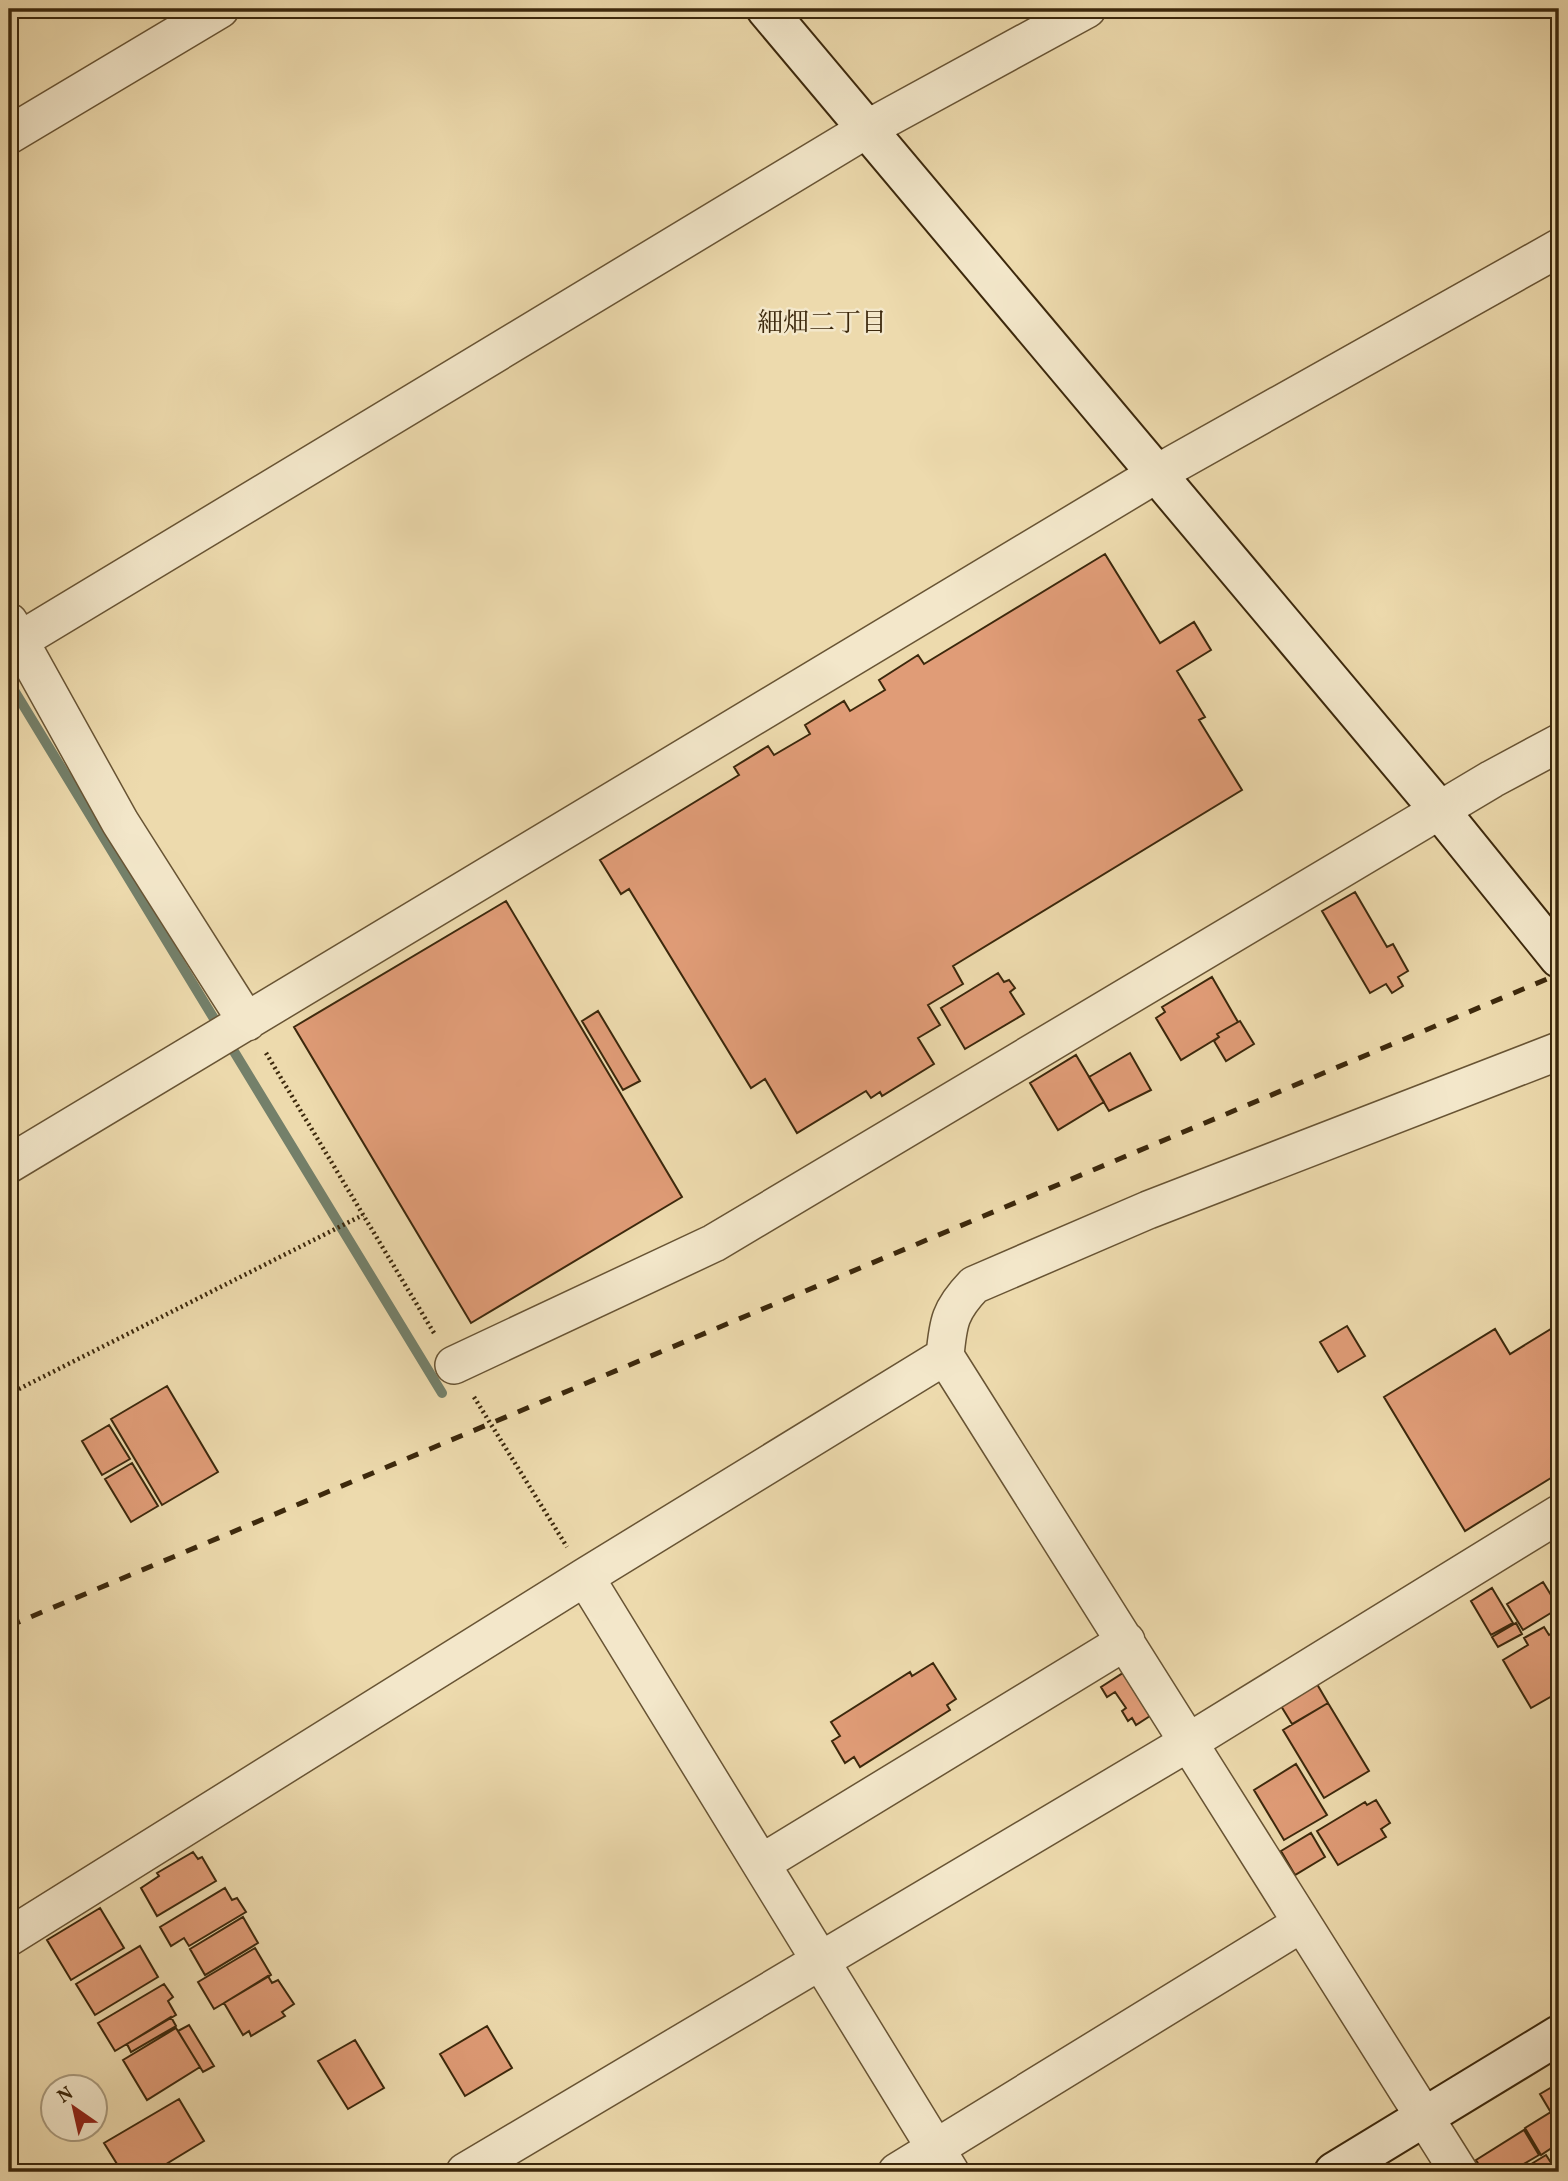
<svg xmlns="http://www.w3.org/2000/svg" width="1568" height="2181" font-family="Vollkorn,'Noto Serif JP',serif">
	<rect width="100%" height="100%" fill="#eddaad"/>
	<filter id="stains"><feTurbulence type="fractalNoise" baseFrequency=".00286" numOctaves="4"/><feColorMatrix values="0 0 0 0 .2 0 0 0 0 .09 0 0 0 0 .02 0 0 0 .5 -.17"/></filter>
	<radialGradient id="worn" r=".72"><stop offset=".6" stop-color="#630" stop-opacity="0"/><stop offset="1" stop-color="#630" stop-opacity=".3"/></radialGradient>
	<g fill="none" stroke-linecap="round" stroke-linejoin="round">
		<path stroke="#74806a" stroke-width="10" d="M9,682L442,1393"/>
	</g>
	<path fill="#e09c77" stroke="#3c280c" stroke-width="2" d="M1105,554L1160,643L1194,622L1211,650L1177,671L1205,717L1199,720L1242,790L953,966L963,984L928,1005L940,1025L918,1038L934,1064L882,1096L880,1092L871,1098L866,1091L797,1133L765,1079L751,1088L629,889L621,894L600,860L739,775L734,767L768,746L774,755L810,734L805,725L844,701L850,711L885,690L879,680L918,655L924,664Z
		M1355,892L1387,947L1393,944L1408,971L1398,977L1403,986L1392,993L1386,984L1370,993L1322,911Z
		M506,901L682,1197L471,1323L294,1027Z
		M998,973L1004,982L1009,980L1015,988L1010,992L1024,1014L965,1049L941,1008Z
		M1212,977L1238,1022L1217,1034L1219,1037L1181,1060L1156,1018L1165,1012L1162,1007Z
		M598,1011L640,1081L623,1090L582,1021Z
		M1240,1021L1254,1044L1226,1061L1214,1041L1219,1037L1217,1034Z
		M1130,1053L1151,1090L1109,1111L1089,1077Z
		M1076,1055L1104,1102L1058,1130L1030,1083Z
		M1559,1324V1473L1465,1531L1384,1397L1495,1329L1510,1354Z
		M1347,1326L1365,1356L1338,1372L1320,1342Z
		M167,1386L218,1472L162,1505L111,1419Z
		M109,1425L130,1459L102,1475L82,1441Z
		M132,1463L158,1506L131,1522L105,1479Z
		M1543,1582L1559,1608L1523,1630L1507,1604Z
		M1492,1588L1513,1623L1491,1635L1471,1601Z
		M1516,1623L1522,1634L1498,1647L1492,1637Z
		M1544,1627L1549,1635L1559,1629V1687L1556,1689L1559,1692L1531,1708L1503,1660L1528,1645L1524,1638Z
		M933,1663L956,1699L947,1705L950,1710L860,1767L854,1757L845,1763L832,1741L840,1736L831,1722L910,1672L912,1676Z
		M1123,1673L1150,1716L1136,1725L1132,1718L1128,1721L1122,1711L1126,1708L1115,1692L1107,1697L1101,1687Z
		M1314,1679L1328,1703L1292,1724L1278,1701Z
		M1328,1703L1369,1771L1324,1798L1283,1730Z
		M1296,1764L1327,1815L1284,1840L1254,1790Z
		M1376,1800L1390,1823L1381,1829L1386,1837L1338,1865L1317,1831L1365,1802L1367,1805Z
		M1311,1833L1325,1857L1295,1875L1281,1851Z
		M193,1852L198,1859L202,1857L216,1881L157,1916L141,1888L159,1876L157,1873Z
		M225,1888L232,1900L237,1898L246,1912L189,1946L184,1938L171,1946L160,1927Z
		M100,1908L124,1948L71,1980L47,1940Z
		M243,1917L258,1943L205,1975L190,1949Z
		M140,1946L158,1977L95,2015L76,1984Z
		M255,1948L271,1975L214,2009L198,1982Z
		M268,1976L272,1983L278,1980L294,2004L282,2012L285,2016L251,2036L249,2031L243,2035L224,2003Z
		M164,1984L173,1997L168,2001L176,2015L115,2051L98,2023Z
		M171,2017L176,2026L131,2052L127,2044Z
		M189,2025L214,2066L203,2072L178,2031Z
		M487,2026L512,2068L465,2096L440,2054Z
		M176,2028L200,2067L147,2100L123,2060Z
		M355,2040L384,2088L348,2109L318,2061Z
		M1559,2083V2126L1540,2094Z
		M179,2099L204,2141L153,2172H122L104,2143Z
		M1551,2112L1559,2126V2143L1541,2155L1525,2128Z
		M1524,2130L1539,2155L1510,2172H1483L1476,2160Z
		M1546,2155L1557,2172H1518Z"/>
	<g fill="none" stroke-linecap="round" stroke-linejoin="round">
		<g stroke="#685434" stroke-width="40">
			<path id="street" d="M9,135L220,9
				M9,622L120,822L247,1022
				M9,647L867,129L1087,9
				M9,1164L1158,473L1559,248
				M454,1365L714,1243L1492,779L1559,743
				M585,1577L950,2172
				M762,1863L1126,1641
				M9,1937L585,1577L945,1356
				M465,2172L1189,1742L1559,1514
				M897,2172L1302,1923
				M1459,2172L945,1356C948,1322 950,1310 974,1285L1148,1210L1559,1051"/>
		</g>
		<g stroke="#3c280c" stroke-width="42">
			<path id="secondary" d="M766,9L1441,812L1559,958
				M1334,2172L1559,2035"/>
		</g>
		<path stroke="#3c280c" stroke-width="4.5" stroke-dasharray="2 3.5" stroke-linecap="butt" d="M266,1053L434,1333
			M9,1394L363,1215
			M474,1397L567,1547"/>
		<use href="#street" stroke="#f3e7ca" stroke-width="37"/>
		<use href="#secondary" stroke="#f3e7ca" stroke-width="38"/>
		<path stroke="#3c280c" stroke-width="5" stroke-dasharray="12 12" stroke-linecap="butt" d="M9,1626L1559,974"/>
	</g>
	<g text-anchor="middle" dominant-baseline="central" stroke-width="5" stroke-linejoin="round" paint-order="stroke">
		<g font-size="26" fill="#3c280c" stroke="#f3e7ca">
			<text x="822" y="324">細畑二丁目</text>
		</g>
	</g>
	<rect width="1568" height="2181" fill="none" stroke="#eddaad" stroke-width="35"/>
	<rect x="10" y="10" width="1547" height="2160" fill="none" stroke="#3c280c" stroke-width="3.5"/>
	<rect x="18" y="18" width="1533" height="2146" fill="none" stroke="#3c280c" stroke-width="2"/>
	<g transform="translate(74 2108) rotate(326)"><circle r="33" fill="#f3e7ca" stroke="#aa9b7e" stroke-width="2"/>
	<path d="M0-5L12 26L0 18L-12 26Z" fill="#8f2418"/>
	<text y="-10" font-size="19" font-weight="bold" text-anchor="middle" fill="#3c280c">N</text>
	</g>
	<rect width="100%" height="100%" filter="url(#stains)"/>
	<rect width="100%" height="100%" fill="url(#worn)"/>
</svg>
